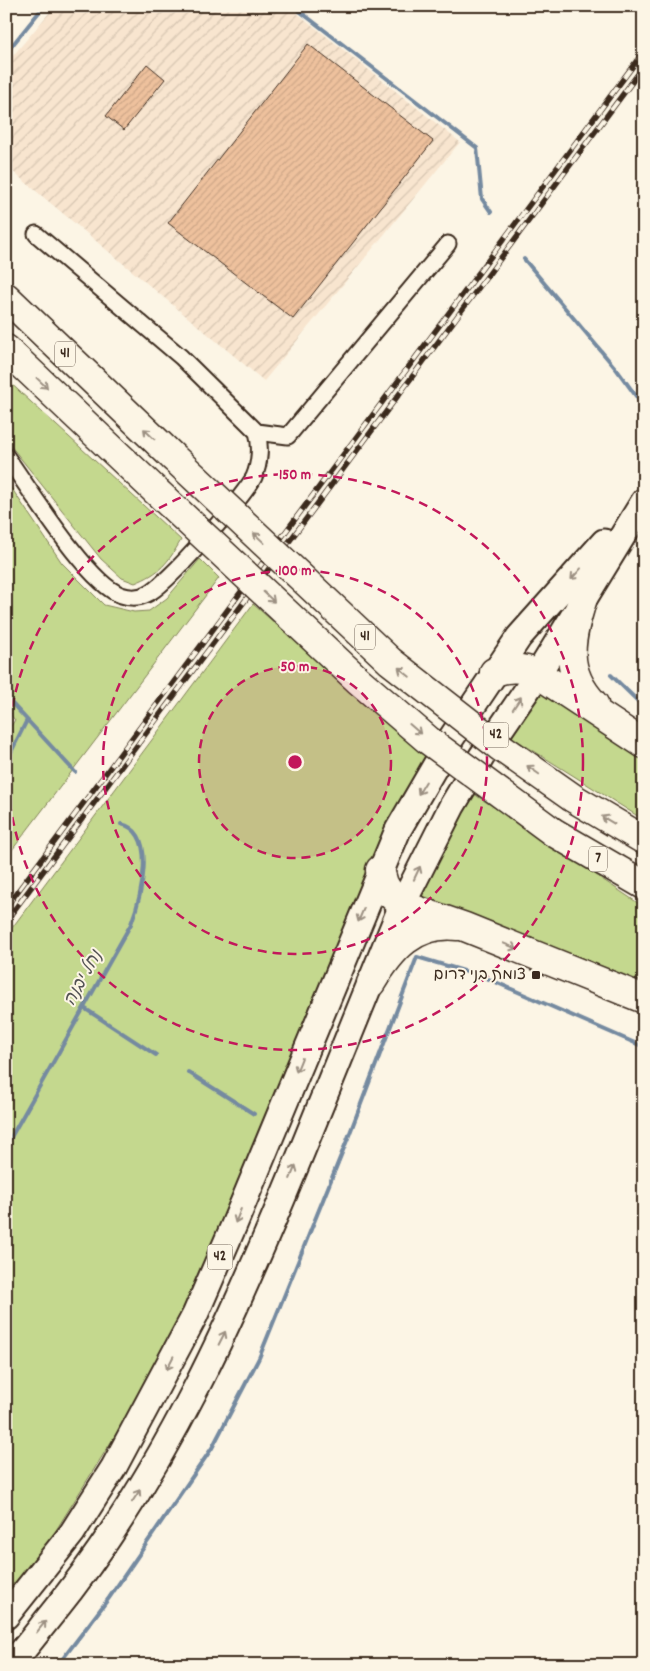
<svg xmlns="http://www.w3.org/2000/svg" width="650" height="1671" font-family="Dekko,'Playpen Sans Hebrew',sans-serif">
	<defs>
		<pattern id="industrial-furrows" width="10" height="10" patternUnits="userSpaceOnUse" patternTransform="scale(1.25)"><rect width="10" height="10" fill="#f8e5cf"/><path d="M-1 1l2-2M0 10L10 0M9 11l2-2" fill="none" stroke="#d6c5b1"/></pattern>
		<pattern id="building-hatch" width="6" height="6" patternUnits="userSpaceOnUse" patternTransform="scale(1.25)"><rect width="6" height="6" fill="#eec19d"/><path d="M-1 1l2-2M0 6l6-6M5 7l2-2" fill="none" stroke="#cda687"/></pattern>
	</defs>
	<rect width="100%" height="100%" fill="#fcf5e5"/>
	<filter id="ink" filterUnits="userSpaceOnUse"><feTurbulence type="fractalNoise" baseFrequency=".02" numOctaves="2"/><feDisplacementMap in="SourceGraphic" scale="10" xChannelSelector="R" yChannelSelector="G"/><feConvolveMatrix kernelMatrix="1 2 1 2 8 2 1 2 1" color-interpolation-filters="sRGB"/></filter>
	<g filter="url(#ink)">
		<path fill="url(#industrial-furrows)" d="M55,6H288L460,142L264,381L6,166V64Z"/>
		<path fill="#c4d88e" stroke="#808156" d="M6,379L181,540C168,563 160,573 135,583L122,578L101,559L6,440Z
			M6,480L62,563L104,605L134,612L149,611L167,598L200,559L219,578L6,858V733L15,720L6,710Z
			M253,604L430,759L337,949L198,1279L151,1378L53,1535L6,1597V936Z
			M538,684L644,756V820L510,736Z
			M471,792L644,907V985L417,899Z"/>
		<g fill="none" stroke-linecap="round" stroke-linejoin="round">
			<path stroke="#758aa0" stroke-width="4" d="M293,6L477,148L482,199L491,212
				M6,53L44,6
				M524,259L617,370L644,407
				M611,675L644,707
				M6,697L75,772
				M6,808L10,754L27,720
				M84,1008L156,1055
				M188,1072L254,1114
				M6,1146L131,924C140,900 159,832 121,824
				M58,1665L109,1598L212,1448L259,1358L348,1138L417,957L484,977L644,1047"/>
		</g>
		<path fill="url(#building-hatch)" stroke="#3b2a1e" d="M308,44L433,141L293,319L168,223Z
			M147,64L165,79L124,130L106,116Z"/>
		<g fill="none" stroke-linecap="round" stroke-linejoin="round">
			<g stroke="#3b2a1e" stroke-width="19">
				<path id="minor" d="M257,432L288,436L448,244
					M6,456C29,488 88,584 121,595C130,598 139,598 147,594C166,587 244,496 254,477C260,463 261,445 257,432L181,357L36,234"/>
			</g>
			<g stroke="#3b2a1e" stroke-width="29">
				<path id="trunk" d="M6,1616L72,1533L114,1467L195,1315L234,1225L398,830L452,737L519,637L604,542
					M10,1665C25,1649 38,1631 51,1615C166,1474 238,1308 306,1141C338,1062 371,983 402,905L452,806L482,756L538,674L644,501"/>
			</g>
			<g stroke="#3b2a1e" stroke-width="31">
				<path id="motorway" d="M6,297L173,457
					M6,349L157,492
					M583,598C570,639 562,670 594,704
					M494,672C509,667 523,667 538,674L644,744
					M573,798L644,840
					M553,832L644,885
					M380,870L384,884L390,894L402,905L465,927L644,999
					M371,983C391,950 414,921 458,926"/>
			</g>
			<use href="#minor" stroke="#fcf5e5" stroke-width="15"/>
			<use href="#trunk" stroke="#fcf5e5" stroke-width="25"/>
			<use href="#motorway" stroke="#fcf5e5" stroke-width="28"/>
			<g stroke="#3b2a1e" stroke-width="5.5">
				<path id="rail" d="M6,907L644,51
					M6,921L644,66"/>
			</g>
			<use href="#rail" stroke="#fcf5e5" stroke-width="4" stroke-dasharray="11" stroke-linecap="butt"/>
			<g stroke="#3b2a1e" stroke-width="31" stroke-linecap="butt">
				<path id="motorway-bridge" d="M173,457L390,661L499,746L573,798
					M157,492L358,680L428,740L553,832"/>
			</g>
			<use href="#motorway-bridge" stroke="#fcf5e5" stroke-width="28"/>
		</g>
		<defs><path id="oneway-shaft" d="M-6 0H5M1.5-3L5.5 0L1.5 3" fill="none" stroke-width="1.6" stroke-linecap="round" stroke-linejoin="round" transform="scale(1.25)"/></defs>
		<g stroke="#9c9082">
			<use href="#oneway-shaft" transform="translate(42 383) rotate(43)"/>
			<use href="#oneway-shaft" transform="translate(149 434) rotate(-136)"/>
			<use href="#oneway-shaft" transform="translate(259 538) rotate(-137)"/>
			<use href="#oneway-shaft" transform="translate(576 574) rotate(132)"/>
			<use href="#oneway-shaft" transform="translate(269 597) rotate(43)"/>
			<use href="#oneway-shaft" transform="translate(404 672) rotate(-141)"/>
			<use href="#oneway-shaft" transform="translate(517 703) rotate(-56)"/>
			<use href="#oneway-shaft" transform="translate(415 729) rotate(41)"/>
			<use href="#oneway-shaft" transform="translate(533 770) rotate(-145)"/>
			<use href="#oneway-shaft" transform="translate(422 788) rotate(121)"/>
			<use href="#oneway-shaft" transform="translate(608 820) rotate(-149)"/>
			<use href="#oneway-shaft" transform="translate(417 873) rotate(-65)"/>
			<use href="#oneway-shaft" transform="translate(361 915) rotate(113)"/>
			<use href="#oneway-shaft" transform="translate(510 946) rotate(22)"/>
			<use href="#oneway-shaft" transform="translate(299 1065) rotate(112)"/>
			<use href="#oneway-shaft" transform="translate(293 1172) rotate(-68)"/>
			<use href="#oneway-shaft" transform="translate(238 1216) rotate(112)"/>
			<use href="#oneway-shaft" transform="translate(222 1338) rotate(-63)"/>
			<use href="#oneway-shaft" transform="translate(170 1363) rotate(117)"/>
			<use href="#oneway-shaft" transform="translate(136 1496) rotate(-57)"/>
			<use href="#oneway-shaft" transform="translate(41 1627) rotate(-51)"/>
		</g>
	</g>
	<circle cx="295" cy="762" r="96" fill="#c2185b" fill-opacity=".12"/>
	<g fill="none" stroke="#c2185b" stroke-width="2.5" stroke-dasharray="9 6">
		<circle cx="295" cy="762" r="96"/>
		<circle cx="295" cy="762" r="192"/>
		<circle cx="295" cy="762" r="288"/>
	</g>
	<rect fill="#3b2a1e" stroke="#fcf5e5" stroke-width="2" x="531" y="970" width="10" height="10" rx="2.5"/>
	<g text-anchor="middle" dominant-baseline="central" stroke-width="4" stroke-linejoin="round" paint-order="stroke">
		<g fill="#fcf5e5" stroke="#75675a" stroke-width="1">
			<rect x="55" y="341.5" width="20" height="25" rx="4"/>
			<rect x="355" y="624.5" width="20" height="25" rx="4"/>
			<rect x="483.5" y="722.5" width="25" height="25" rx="4"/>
			<rect x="589" y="846.5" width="18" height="25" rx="4"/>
			<rect x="207.5" y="1244.5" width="25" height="25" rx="4"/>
		</g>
		<g font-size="15" font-weight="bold" fill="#3b2a1e">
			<text x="65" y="354">41</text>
			<text x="365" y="637">41</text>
			<text x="496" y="735">42</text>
			<text x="598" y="859">7</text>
			<text x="220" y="1257">42</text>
		</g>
		<g font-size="16" fill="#3b2a1e" stroke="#fcf5e5" text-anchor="end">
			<text x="526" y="975">צומת בני דרום</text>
		</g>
		<g font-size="18" font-style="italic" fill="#535254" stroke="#fcf5e5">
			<text transform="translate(84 979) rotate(-61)">נחל יבנה</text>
		</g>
	</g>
	<circle cx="295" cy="762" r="8" fill="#c2185b" stroke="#fcf5e5" stroke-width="2.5"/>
	<g font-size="15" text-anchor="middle" font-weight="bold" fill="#c2185b" stroke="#fcf5e5" stroke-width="4" stroke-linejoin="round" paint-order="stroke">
		<text x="295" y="479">150 m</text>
		<text x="295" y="575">100 m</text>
		<text x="295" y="671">50 m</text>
	</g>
	<rect width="650" height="1671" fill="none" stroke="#fcf5e5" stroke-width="25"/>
	<rect x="12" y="12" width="625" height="1646" fill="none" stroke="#3b2a1e" stroke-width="2" filter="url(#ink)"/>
</svg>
